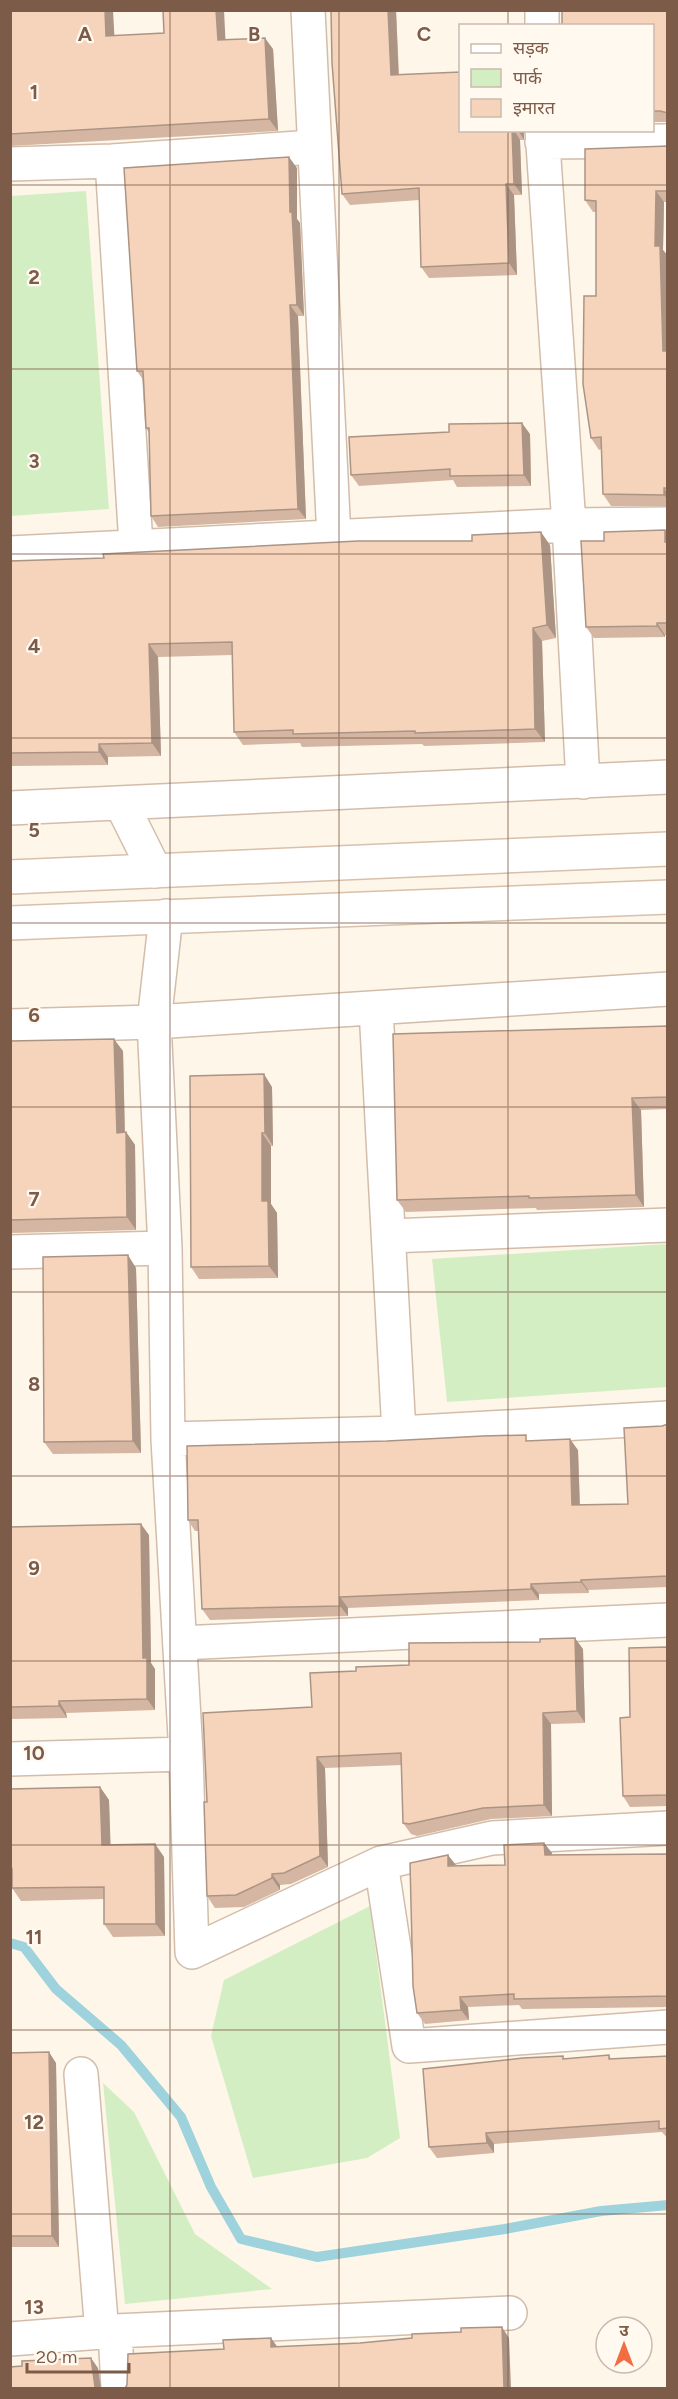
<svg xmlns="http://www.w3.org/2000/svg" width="678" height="2399" font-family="Figtree,'Noto Sans Devanagari',sans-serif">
	<rect width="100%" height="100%" fill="#fef6e8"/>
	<path fill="#d4eec4" d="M86,191L109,509L11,516V196Z
		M667,1244V1387L447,1402L432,1259Z
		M370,1906L400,2138L367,2158L253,2178L211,2036L224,1980Z
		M103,2083L134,2112L195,2234L272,2289L125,2304Z"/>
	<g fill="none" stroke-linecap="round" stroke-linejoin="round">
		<path stroke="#9ed3dd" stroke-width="10" d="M10,1943L24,1947L56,1989L121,2045L181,2117L211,2187L241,2239L317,2257L505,2229L601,2211L668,2205"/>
		<g stroke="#d2bdab" stroke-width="36">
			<path id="street" d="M308,10L334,538
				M542,26V10
				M542,130L569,525L583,782
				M542,142L668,141
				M112,161L136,545
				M10,164L112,161L313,147
				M10,553L569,525L668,524
				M122,805L155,871
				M10,808L668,777
				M166,916L154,1022L165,1248L168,1439L186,1754L192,1952L381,1863L492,1838L668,1828
				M376,1009L399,1433
				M10,1026L154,1022L668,989
				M390,1236L668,1225
				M10,1252L165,1248
				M168,1439L399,1433L668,1418
				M180,1643L668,1620
				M10,1759L186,1754
				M381,1863L409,2046L668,2027
				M81,2074L102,2333
				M115,2331L118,2388
				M10,2339L115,2331L510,2313"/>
		</g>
		<g stroke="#d8c0ab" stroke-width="36">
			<path id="secondary" d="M10,877L668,849
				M10,923L668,897"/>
		</g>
		<use href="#street" stroke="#fff" stroke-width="33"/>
		<use href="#secondary" stroke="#fff" stroke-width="33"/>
	</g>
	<path fill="#d4b6a2" d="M10,10L114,35L226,40L273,49L278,131L10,146Z
		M331,10H396L399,74L460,130H524V140H520L522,195H514L517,275L429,278L421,267L419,200L350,205L342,194Z
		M668,10V122H652V26Z
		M668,146V202H664L663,250L668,256V506H611L603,494L601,449L599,450L591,438L596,296V212H593L585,200Z
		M297,168V219L300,223L304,316H298L306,519L158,527L151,516L149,433L146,428L144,381L137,371Z
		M530,434L531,486L457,487L453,480L359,486L351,475Z
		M668,534V635H665V637L594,638L586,627L604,541Z
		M550,545L556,638L542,641L545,742L424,746L422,744L302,747L300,743L243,745L234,732L232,655L158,657L161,756L108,757V765L10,766V561Z
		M668,1026V1109L641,1110L644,1207L537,1210L536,1208L406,1212L397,1200Z
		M10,1041L123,1051L125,1132H126L135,1145L136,1230L10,1233Z
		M272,1087L273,1146H271V1204L277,1213L278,1278L199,1279L191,1267Z
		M136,1268L141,1453L53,1454L44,1442Z
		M668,1424V1587L588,1590L589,1593L539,1594V1600L348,1608V1616L210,1620L202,1609L199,1531H195L188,1520L529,1441L578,1450L580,1504H628L662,1426Z
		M10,1527L149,1535L151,1663L155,1669V1710L66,1713L67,1718L10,1719Z
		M668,1647V1806L630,1807L623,1796L630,1717Z
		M583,1649L585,1723L551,1724L552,1816L491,1819L417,1836L411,1834L403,1823L402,1765L325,1768L328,1867L291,1884L280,1885V1890L244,1907L215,1908L207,1896V1802L312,1707L356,1671Z
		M10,1787L12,1789L100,1787L109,1800L110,1845L155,1844L164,1857L165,1936L113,1937L104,1924V1899L21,1901L12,1888V1881H10Z
		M544,1843L552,1853V1855L668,1854V2007L522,2009L519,2005L468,2007L469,2020L425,2024L417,2013L456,1866L505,1865Z
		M10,2053L56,2063L59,2247H10Z
		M609,2055L611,2059L668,2056V2139L662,2132L494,2144V2153L437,2158L429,2147L563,2056L565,2059Z"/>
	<path fill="#ac9484" d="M105,10H113L115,47L106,36Z
		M216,10H224L226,51L218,40Z
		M388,10H396L399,86L391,75Z
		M265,38L273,49L278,131L269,119Z
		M512,130H514L520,140L522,195L514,184Z
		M518,130H524V140Z
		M289,157L297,168V219L300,223L304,316L297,305L290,212Z
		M506,184L514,195L517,275L509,263Z
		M656,191L664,202L663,250L668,256V357L663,351L655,246Z
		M290,305L298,316L306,519L298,509Z
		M522,423L530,434L531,486L524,475Z
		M664,488L668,494V500L664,495Z
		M665,530L668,534V545L665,542Z
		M541,532L550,545L556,638L547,625Z
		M657,623L665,635V637L657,626Z
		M533,628L542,641L545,742L535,729Z
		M149,644L158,657L161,756L152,743Z
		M99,744L108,757V765L99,752Z
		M114,1039L123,1051L125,1145L117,1133Z
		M264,1074L272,1087L273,1146L265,1133Z
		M632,1098L641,1110L644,1207L636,1195Z
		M126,1132L135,1145L136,1230L127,1217Z
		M262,1133L271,1146V1204L277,1213L278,1278L269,1266L262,1201Z
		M128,1255L136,1268L141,1453L133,1441Z
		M570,1439L578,1450L580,1515L572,1505Z
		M141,1524L149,1535L151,1663L155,1669V1710L147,1699L143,1658Z
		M581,1580L588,1590L589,1593L581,1582Z
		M531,1584L539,1594V1600L531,1589Z
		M340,1597L348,1608V1616L340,1606Z
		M575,1638L583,1649L585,1723L577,1711Z
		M59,1701L66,1713L67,1718L59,1706Z
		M543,1713L551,1724L552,1816L544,1805Z
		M317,1757L325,1768L328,1867L320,1856Z
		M100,1787L109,1800L111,1857L102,1845Z
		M544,1843L552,1853V1866L545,1855Z
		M155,1844L164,1857L165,1936L156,1924Z
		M448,1855L456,1865L448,1866Z
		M272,1874L280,1885V1890L272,1878Z
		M460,1997L468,2007L469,2020L461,2010Z
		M49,2052L56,2063L59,2247L52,2236Z
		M486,2133L494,2144V2153L487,2143Z
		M502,2327L509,2338L511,2388H504Z
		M271,2338L279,2349L271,2347Z
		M91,2358L98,2368L101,2388H96L95,2387Z"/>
	<path fill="#f6d4bc" stroke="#ac9484" stroke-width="1.5" d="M10,10H105L106,36L164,33L163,10H216L218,40L265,38L269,119L10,134Z
		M331,10H388L391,75L460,72V130H512L514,184H506L509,263L421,267L419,188L342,194L332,63Z
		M562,10H668V113L660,111H652V26H562Z
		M668,146V191H656L655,246H660L663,351H668V488H664V495L603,494L601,437L591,438L583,384L584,296H596V201L585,200V149Z
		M289,157L290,212H292L297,305H290L298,509L151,516L149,428H146L143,371H137L124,168Z
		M522,423L524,475L450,476V469L351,475L349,437L449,432V424Z
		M665,530V542H668V623H657V626L586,627L581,541H604V532Z
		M541,532L547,625L533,628L535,729L415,733V731L293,734V730L234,732L232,642L149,644L152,743L99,744V752L10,753V561L104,558L103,554L358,541H472V535Z
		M668,1026V1097L632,1098L636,1195L529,1198V1196L397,1200L393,1034Z
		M114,1039L117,1133L126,1132L127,1217L10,1220V1041Z
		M264,1074L265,1133H262V1201H268L269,1266L191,1267L190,1076Z
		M128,1255L133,1441L44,1442L43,1257Z
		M668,1424V1576L581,1580V1582L531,1584V1589L340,1597V1606L202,1609L198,1520H188L187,1446L387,1441L483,1436L526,1435V1441L570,1439L572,1505L628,1504L624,1428L662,1426Z
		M141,1524L143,1658H147V1699L59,1701V1706L10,1707V1527Z
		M575,1638L577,1711L543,1713L544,1805L483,1808L409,1824L403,1823L401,1753L317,1757L320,1856L284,1873L272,1874V1878L236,1895L207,1896L204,1802H207L203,1713L312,1707L310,1673L356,1671V1667L409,1665V1643L540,1642V1639Z
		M668,1647V1795L623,1796L620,1718L630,1717L629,1648Z
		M100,1787L102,1845L155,1844L156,1924H104V1887L12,1888V1869H10V1789Z
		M544,1843L545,1855L668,1854V1996L514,1999V1994L460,1997L461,2010L417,2013L413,1986L410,1863L448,1855V1866L505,1865L504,1845Z
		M49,2052L52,2236H10V2053Z
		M609,2055V2059L668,2056V2128L659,2129V2121L486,2133L487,2143L429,2147L423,2069L523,2058L563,2056V2059Z
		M502,2327L504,2388H125L127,2385L128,2354L224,2349L223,2340L271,2338V2347L360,2343L412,2338V2334L461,2332V2328Z
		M91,2358L95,2387L96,2388H10V2367L22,2366V2361Z"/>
	<path fill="none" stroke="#7c5b48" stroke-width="1.5" stroke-opacity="0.55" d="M170,10V2388M339,10V2388M508,10V26M508,130V2388M10,185H668M10,369H668M10,554H668M10,738H668M10,923H668M10,1107H668M10,1292H668M10,1476H668M10,1661H668M10,1845H668M10,2030H668M10,2214H668"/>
	<g font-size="20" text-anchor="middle" font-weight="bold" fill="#7c5b48" stroke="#fff9f0" stroke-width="4.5" stroke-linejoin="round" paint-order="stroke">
		<text x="85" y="41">A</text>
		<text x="254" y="41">B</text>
		<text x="424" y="41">C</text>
		<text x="34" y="99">1</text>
		<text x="34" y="284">2</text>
		<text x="34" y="468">3</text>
		<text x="34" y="653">4</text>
		<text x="34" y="837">5</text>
		<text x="34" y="1022">6</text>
		<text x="34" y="1206">7</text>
		<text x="34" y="1391">8</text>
		<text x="34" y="1575">9</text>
		<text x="34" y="1760">10</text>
		<text x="34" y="1944">11</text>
		<text x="34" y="2129">12</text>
		<text x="34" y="2314">13</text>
	</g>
	<rect width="678" height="2399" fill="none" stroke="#7c5b48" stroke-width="24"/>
	<rect x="459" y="24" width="195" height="108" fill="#fff9f0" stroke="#cbbaad" stroke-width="1.5"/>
	<rect x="471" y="44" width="30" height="9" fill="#ffffff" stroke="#cbbaad" stroke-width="1.5"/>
	<text x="513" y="54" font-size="18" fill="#7c5b48">सड़क</text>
	<rect x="471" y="69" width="30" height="18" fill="#d4eec4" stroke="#cbbaad" stroke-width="1.5"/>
	<text x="513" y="84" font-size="18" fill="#7c5b48">पार्क</text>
	<rect x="471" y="99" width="30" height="18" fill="#f6d4bc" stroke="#cbbaad" stroke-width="1.5"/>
	<text x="513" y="114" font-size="18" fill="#7c5b48">इमारत</text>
	<g transform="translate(624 2345)"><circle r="28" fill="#fff9f0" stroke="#cbbaad" stroke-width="1.5"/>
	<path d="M0-4.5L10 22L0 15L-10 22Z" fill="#f36d42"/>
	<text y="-9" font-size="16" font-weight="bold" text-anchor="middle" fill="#7c5b48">उ</text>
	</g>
	<path d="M27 2363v9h102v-9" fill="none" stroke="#7c5b48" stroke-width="3"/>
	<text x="36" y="2363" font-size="18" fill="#7c5b48" stroke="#fff9f0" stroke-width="4.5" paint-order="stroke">20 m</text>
</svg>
